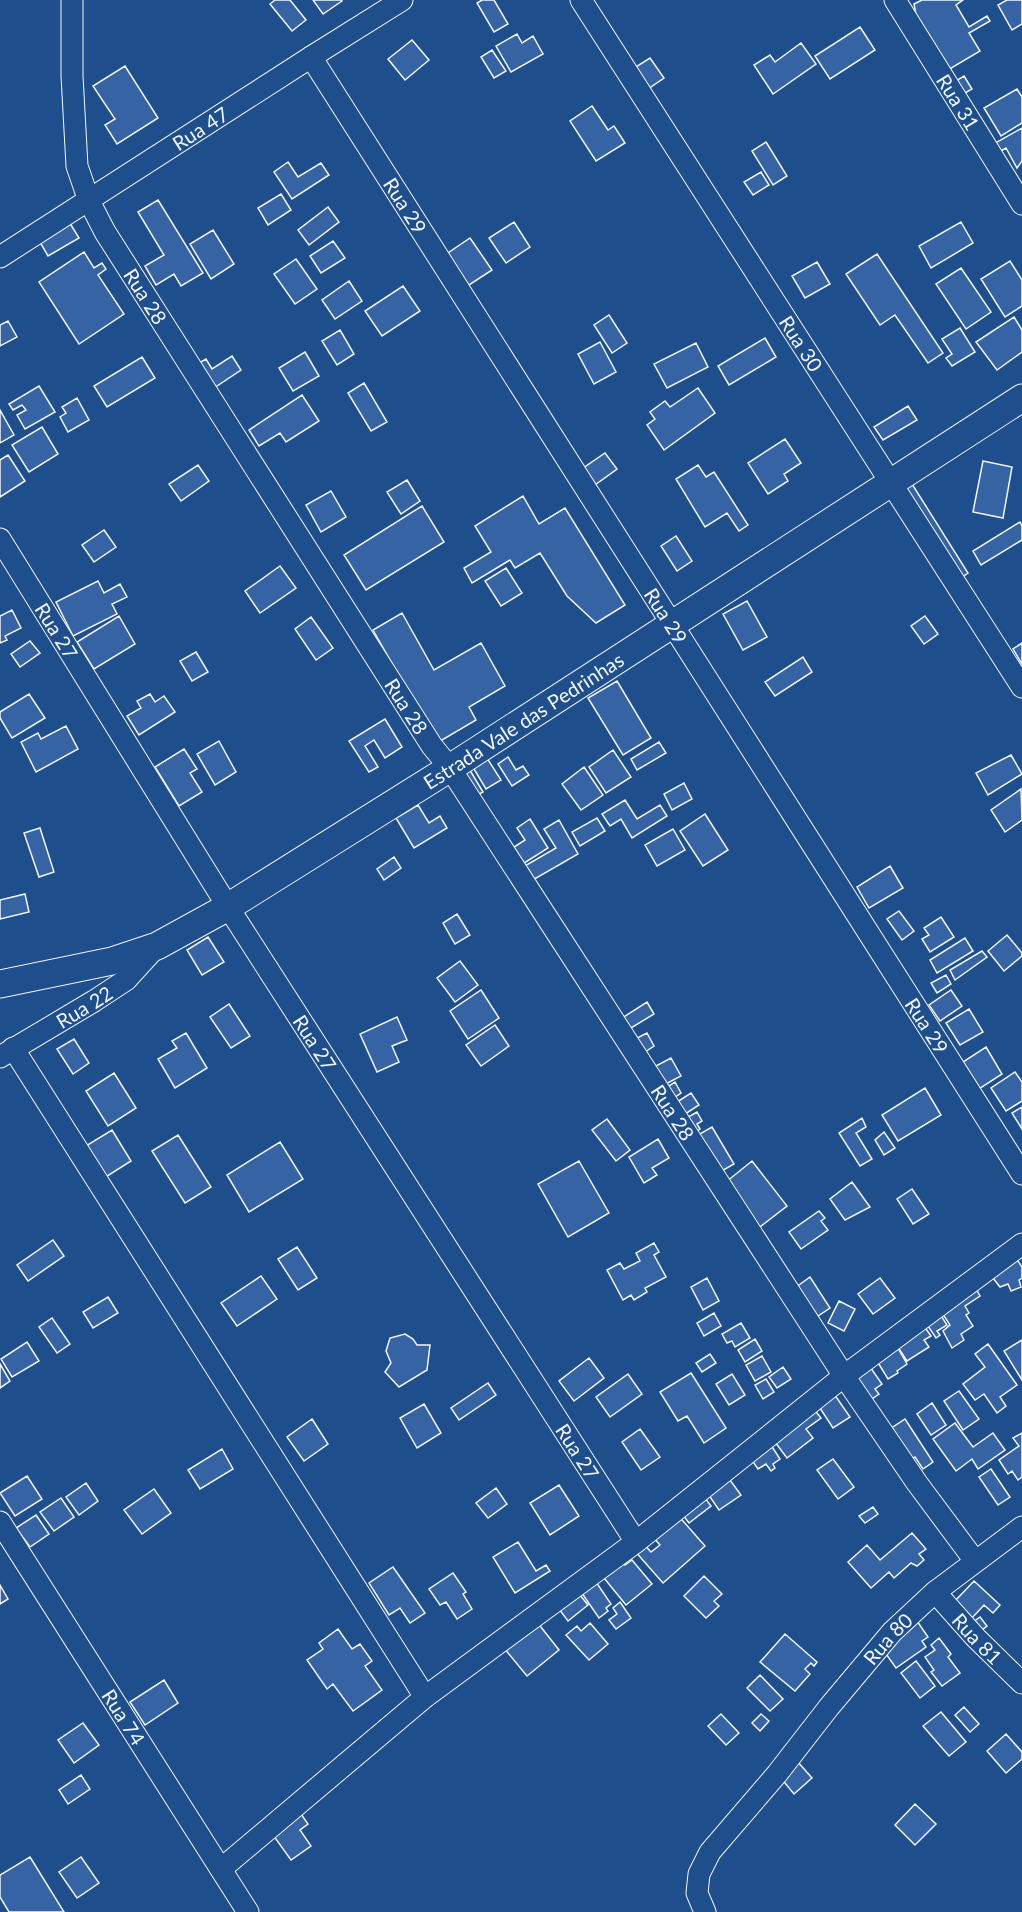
<svg xmlns="http://www.w3.org/2000/svg" width="1022" height="1912" font-family="Lato,sans-serif">
	<rect width="100%" height="100%" fill="#1f4e8c"/>
	<path fill="#3563a3" stroke="#f2f6ff" stroke-width="1.5" d="M275,0H290L306,20L292,31L270,4Z
		M313,0H341L342,1L323,14Z
		M482,0H494L508,24L494,32L477,3Z
		M922,0H963L956,5L969,27L987,16L990,21L969,33L980,51L948,70L916,15L914,4Z
		M1007,0H1022V24L1012,30L998,5Z
		M860,27L875,50L830,79L815,56Z
		M517,34L522,43L533,36L543,54L511,72L496,46Z
		M412,40L429,60L405,80L388,59Z
		M801,43L816,64L773,94L754,65L770,55L775,62Z
		M492,50L506,71L494,78L481,57Z
		M650,58L664,78L645,91L631,70Z
		M125,66L158,118L117,144L105,125L115,119L93,86Z
		M964,76L972,89L958,97L951,84Z
		M1017,89L1022,97V123L1001,136L984,108Z
		M592,106L608,130L614,126L625,143L596,161L570,121Z
		M1022,128V161L1017,168L1006,148L995,154L990,146Z
		M766,142L787,176L773,185L752,151Z
		M288,162L298,177L321,163L329,175L292,199L274,172Z
		M761,172L769,185L753,195L744,182Z
		M281,194L291,210L268,225L258,208Z
		M158,200L203,273L181,286L174,274L156,285L145,266L164,255L138,212Z
		M328,207L339,222L309,245L298,230Z
		M68,220L79,238L48,256L37,237Z
		M514,222L530,247L506,263L489,238Z
		M961,222L973,243L931,268L919,246Z
		M213,230L234,264L211,279L190,244Z
		M470,238L492,270L466,287L445,255Z
		M333,241L345,258L321,273L310,256Z
		M84,252L94,268L102,263L106,269L98,275L124,314L79,344L39,282Z
		M877,254L943,353L928,363L895,315L880,325L846,274Z
		M296,259L317,289L295,304L274,274Z
		M1010,261L1022,280V306L1005,317L981,279Z
		M817,262L830,284L805,298L792,276Z
		M961,268L991,312L966,329L936,284Z
		M349,281L362,301L335,319L322,300Z
		M403,286L420,311L382,336L365,311Z
		M609,315L627,343L612,353L594,325Z
		M1014,317L1022,330V352L997,370L976,342Z
		M8,321L17,337L0,346V325Z
		M960,328L975,352L952,366L946,358L952,354L942,339Z
		M340,330L354,354L337,365L322,341Z
		M765,338L776,357L729,385L718,366Z
		M600,342L616,372L594,384L578,354Z
		M696,343L708,367L667,388L654,364Z
		M305,352L319,376L293,391L279,368Z
		M232,356L241,370L214,388L199,363L206,359L212,369Z
		M142,357L155,378L107,407L94,386Z
		M364,383L387,422L371,431L348,393Z
		M39,386L55,412L25,429L17,415L26,410L22,405L13,410L9,404Z
		M698,388L715,413L664,450L647,425L655,419L650,412L665,401L670,407Z
		M302,395L319,421L286,442L280,433L259,446L249,430Z
		M77,398L89,420L68,432L60,417L66,413L62,407Z
		M908,406L917,420L883,440L874,427Z
		M0,410L14,435L0,443Z
		M42,427L58,454L29,472L12,445Z
		M785,439L801,463L784,474L788,481L768,494L748,463Z
		M605,453L617,469L588,490L576,473Z
		M8,455L25,481L0,497V460Z
		M983,461L1012,467L1003,518L973,512Z
		M198,465L209,481L181,501L169,484Z
		M698,465L706,477L714,472L748,525L739,531L727,513L705,527L676,479Z
		M407,480L420,501L401,514L387,492Z
		M912,484L968,573L958,580L902,491Z
		M331,491L346,517L321,532L306,505Z
		M523,496L539,524L565,508L625,605L596,623L567,596L540,553L515,568L510,560L472,583L464,568L491,552L475,526Z
		M422,506L444,542L366,590L344,555Z
		M1020,522L1022,526V540L981,565L973,551Z
		M104,530L116,547L94,562L82,545Z
		M676,536L692,561L677,571L661,546Z
		M280,566L296,588L260,613L245,591Z
		M506,568L522,593L501,606L485,581Z
		M98,581L104,593L120,584L127,597L112,604L117,614L73,636L56,602Z
		M747,601L767,637L743,650L723,614Z
		M12,610L21,628L5,636L7,640L0,643V616Z
		M402,613L434,670L481,643L505,686L469,707L476,720L437,743L373,630Z
		M119,616L135,644L94,669L77,642Z
		M925,616L938,634L924,644L911,626Z
		M311,617L333,648L316,660L295,629Z
		M30,641L40,653L20,667L11,654Z
		M1022,643V664L1013,649Z
		M196,652L208,672L192,681L180,661Z
		M803,657L812,672L775,696L765,682Z
		M617,681L651,738L623,755L588,698Z
		M29,694L45,718L12,738L0,718V712Z
		M150,694L155,702L164,696L175,712L139,735L127,716L141,708L137,701Z
		M385,719L402,747L385,758L374,740L365,746L378,767L369,772L349,741Z
		M66,726L78,749L36,772L21,742L38,733L41,739Z
		M219,741L236,772L215,785L197,754Z
		M659,742L666,753L637,770L631,759Z
		M184,749L197,769L190,773L202,792L179,806L155,767Z
		M613,750L631,777L606,793L589,767Z
		M485,755L501,780L486,789L471,764Z
		M1011,755L1022,774L988,795L976,773Z
		M508,757L516,770L523,766L529,775L512,786L498,764Z
		M468,767L483,792L474,797L459,772Z
		M584,767L603,795L581,810L562,784Z
		M684,783L692,799L672,810L664,794Z
		M1021,789L1022,820L1005,832L991,810Z
		M625,800L637,819L660,805L667,816L632,838L621,819L610,826L602,814Z
		M418,805L429,823L440,816L447,828L414,848L396,818Z
		M705,814L728,850L703,866L680,831Z
		M597,818L605,831L580,846L572,832Z
		M530,819L548,848L518,867L508,851L525,840L517,828Z
		M559,820L578,854L531,881L523,867L556,848L544,829Z
		M40,828L54,872L39,877L24,833Z
		M673,829L685,850L657,866L645,845Z
		M394,857L401,868L384,880L377,869Z
		M890,866L903,888L869,908L857,887Z
		M25,894L29,912L0,919V900Z
		M899,911L914,931L902,940L887,919Z
		M457,914L470,935L455,944L443,923Z
		M941,917L954,937L930,952L922,939L929,935L924,928Z
		M1007,935L1022,953V956L1004,971L988,951Z
		M208,937L224,962L202,975L187,950Z
		M965,938L973,951L937,973L930,960Z
		M982,951L987,957L955,980L950,970Z
		M460,961L478,985L455,1002L437,978Z
		M946,975L951,984L937,993L931,983Z
		M481,990L499,1018L468,1039L450,1011Z
		M951,990L962,1006L940,1021L929,1005Z
		M647,1002L654,1014L626,1031L619,1020Z
		M229,1004L250,1036L231,1048L210,1017Z
		M969,1009L983,1032L960,1045L946,1023Z
		M397,1017L407,1040L392,1046L399,1062L377,1072L360,1034Z
		M495,1025L509,1046L481,1066L466,1045Z
		M186,1033L207,1068L175,1088L158,1059L177,1048L172,1041Z
		M647,1033L654,1046L645,1052L637,1038Z
		M74,1039L89,1063L73,1074L57,1049Z
		M986,1047L1002,1074L979,1089L963,1062Z
		M671,1058L681,1076L662,1086L652,1068Z
		M1015,1072L1022,1082V1101L1006,1111L991,1088Z
		M114,1073L136,1108L108,1126L86,1091Z
		M675,1082L681,1093L671,1100L664,1089Z
		M925,1088L941,1115L898,1141L882,1115Z
		M691,1093L699,1105L682,1116L674,1104Z
		M1022,1107V1129L1012,1113Z
		M697,1112L702,1121L697,1124L700,1129L691,1135L683,1120Z
		M862,1118L866,1127L856,1133L872,1159L860,1166L839,1133Z
		M607,1119L630,1150L616,1161L592,1130Z
		M712,1127L734,1164L720,1172L698,1135Z
		M112,1130L131,1161L101,1180L81,1149Z
		M884,1132L895,1148L884,1155L875,1140Z
		M178,1135L211,1187L185,1203L152,1151Z
		M658,1139L669,1158L652,1168L657,1175L644,1183L629,1157Z
		M280,1142L303,1179L249,1212L227,1175Z
		M579,1161L609,1213L568,1237L538,1184Z
		M752,1161L787,1206L756,1230L721,1186Z
		M852,1182L870,1207L845,1220L830,1199Z
		M912,1189L929,1214L913,1224L897,1199Z
		M819,1211L825,1218L821,1221L828,1230L801,1249L789,1232Z
		M53,1240L64,1256L28,1281L17,1265Z
		M654,1243L659,1252L654,1255L666,1277L645,1288L647,1292L634,1300L631,1295L623,1300L607,1270L620,1263L624,1269L640,1261L636,1253Z
		M297,1247L317,1278L298,1290L278,1259Z
		M1014,1255L1022,1267V1278L1019,1280L1021,1287L1011,1291L1008,1284L1000,1287L989,1273Z
		M261,1276L277,1299L237,1326L221,1303Z
		M810,1277L830,1308L815,1318L795,1288Z
		M707,1278L719,1301L703,1310L691,1287Z
		M880,1278L895,1298L873,1314L858,1294Z
		M974,1285L980,1296L965,1306L969,1313L966,1315L973,1326L961,1334L964,1340L952,1348L943,1331L950,1325L939,1308Z
		M108,1297L118,1313L93,1328L83,1312Z
		M839,1301L855,1309L844,1331L828,1323Z
		M938,1311L947,1325L937,1331L940,1335L936,1338L924,1320Z
		M714,1313L721,1326L704,1336L697,1323Z
		M52,1318L70,1344L57,1353L39,1327Z
		M741,1323L750,1338L735,1347L732,1341L727,1343L722,1334Z
		M922,1323L931,1336L924,1340L929,1347L907,1361L894,1341Z
		M405,1334L413,1339L417,1345H430L427,1370L399,1387L385,1372L391,1363L386,1351L390,1338Z
		M755,1339L762,1351L745,1362L738,1350Z
		M1022,1340V1380L1004,1351Z
		M27,1342L39,1361L12,1377L1,1359Z
		M895,1343L907,1364L897,1371L898,1373L888,1379L877,1361Z
		M988,1344L1017,1385L1000,1397L1006,1406L997,1413L984,1394L975,1400L963,1384L985,1367L975,1354Z
		M710,1354L716,1363L702,1372L696,1363Z
		M762,1356L771,1372L755,1381L746,1365Z
		M589,1358L604,1378L574,1401L559,1381Z
		M0,1364L10,1381L0,1388Z
		M868,1364L882,1384L875,1389L879,1394L866,1403L849,1377Z
		M783,1367L791,1379L777,1388L769,1377Z
		M691,1373L726,1428L704,1443L687,1416L678,1421L660,1392Z
		M628,1374L642,1394L610,1417L596,1397Z
		M732,1374L745,1395L729,1405L716,1384Z
		M766,1379L774,1392L763,1399L755,1385Z
		M488,1383L496,1395L459,1420L451,1408Z
		M832,1391L850,1417L833,1428L816,1402Z
		M959,1391L979,1419L963,1430L944,1401Z
		M932,1403L946,1425L931,1435L917,1414Z
		M424,1404L441,1433L417,1448L400,1418Z
		M812,1407L821,1418L806,1429L813,1438L787,1458L775,1442Z
		M312,1419L328,1444L304,1461L287,1437Z
		M905,1419L933,1462L923,1469L915,1457L907,1461L887,1431Z
		M955,1423L973,1447L993,1433L1005,1450L978,1469L972,1459L956,1471L933,1439Z
		M640,1429L660,1457L641,1470L622,1442Z
		M1022,1433V1477L1018,1480L1012,1471L1008,1474L999,1460L1019,1446L1013,1438Z
		M769,1442L780,1459L773,1464L775,1468L771,1471L766,1464L758,1469L749,1456Z
		M222,1449L233,1469L200,1489L188,1470Z
		M833,1459L854,1487L838,1499L817,1470Z
		M991,1469L1010,1497L998,1505L979,1477Z
		M27,1476L42,1499L15,1516L0,1493Z
		M727,1476L741,1495L719,1510L706,1491Z
		M86,1483L98,1501L79,1515L66,1497Z
		M559,1485L579,1516L550,1535L530,1503Z
		M496,1488L507,1504L488,1518L476,1503Z
		M154,1489L171,1513L142,1534L124,1510Z
		M702,1494L711,1506L689,1523L680,1511Z
		M61,1498L74,1517L54,1531L40,1512Z
		M873,1507L878,1514L865,1523L859,1516Z
		M676,1513L705,1546L663,1583L634,1550L642,1542L651,1552L660,1545L651,1535Z
		M36,1515L49,1534L30,1547L16,1528Z
		M912,1533L926,1549L919,1554L924,1560L917,1566L911,1563L894,1578L889,1572L871,1588L848,1562L867,1545L880,1560Z
		M518,1542L536,1571L546,1565L550,1571L515,1593L493,1557Z
		M619,1558L625,1565L632,1560L652,1584L626,1605L600,1573Z
		M393,1567L425,1613L410,1623L400,1608L389,1615L369,1583Z
		M453,1573L466,1592L463,1594L472,1609L457,1619L446,1602L440,1605L429,1589Z
		M704,1576L722,1594L714,1601L719,1606L706,1618L684,1596Z
		M594,1579L611,1604L606,1608L608,1611L599,1618L579,1589Z
		M974,1581L1000,1605L993,1613L984,1605L972,1618L955,1601Z
		M0,1585L8,1599L0,1604Z
		M575,1589L588,1605L568,1621L559,1609Z
		M620,1602L631,1618L616,1629L609,1620L617,1614L613,1608Z
		M980,1617L987,1626L979,1632L972,1623Z
		M917,1621L928,1637L922,1641L926,1647L896,1668L881,1647Z
		M537,1622L559,1650L527,1676L504,1648Z
		M590,1623L608,1644L589,1660L566,1635L577,1626L581,1631Z
		M338,1629L352,1649L360,1644L372,1661L365,1666L382,1690L353,1711L333,1684L327,1689L307,1660L323,1649L319,1643Z
		M785,1634L817,1662L814,1666L811,1663L805,1669L810,1674L795,1691L760,1662Z
		M939,1638L951,1654L948,1657L960,1673L942,1686L931,1672L934,1670L925,1657L935,1650L931,1645Z
		M916,1661L935,1686L920,1698L901,1673Z
		M760,1675L783,1699L770,1711L747,1688Z
		M164,1680L178,1703L145,1725L130,1702Z
		M964,1707L979,1724L970,1732L955,1715Z
		M941,1712L966,1742L949,1756L923,1726Z
		M721,1714L739,1733L726,1745L708,1726Z
		M761,1714L769,1721L760,1731L752,1723Z
		M83,1723L99,1745L74,1763L58,1740Z
		M1006,1734L1022,1752V1759L1006,1773L987,1751Z
		M797,1761L812,1778L794,1794L780,1777Z
		M81,1775L90,1789L68,1804L59,1790Z
		M915,1804L936,1824L915,1845L895,1825Z
		M301,1814L308,1824L300,1830L311,1846L291,1860L273,1835Z
		M30,1857L64,1912H9L0,1897V1875Z
		M81,1857L99,1883L77,1898L59,1872Z"/>
	<g fill="none" stroke-linecap="round" stroke-linejoin="round">
		<g stroke="#f2f6ff" stroke-width="23">
			<g id="minor">
				<path id="s1" d="M72,0V76L77,166L89,201L105,232L432,746L450,768L844,1376L917,1483L975,1561"/>
				<path id="s2" d="M581,0L1022,687"/>
				<path id="s3" d="M895,0L1022,204"/>
				<path id="s4" d="M311,57C548,429 784,802 1022,1174"/>
				<path id="s5" d="M0,257L311,57L402,0"/>
				<path id="s6" d="M0,539L228,907L636,1542"/>
				<path d="M13,1048L425,1697"/>
				<path id="s7" d="M0,1057L94,1001L126,980L157,946"/>
				<path id="s8" d="M0,1522L248,1912"/>
				<path id="s9" d="M935,1592L976,1638L1022,1683"/>
				<path d="M221,1869L425,1697L636,1542L844,1376L1022,1244"/>
				<path id="s10" d="M705,1912L697,1893L699,1874L710,1852L777,1774L829,1707L892,1632L935,1592L1022,1527"/>
			</g>
		</g>
		<g stroke="#f2f6ff" stroke-width="29">
			<g id="major">
				<path id="s11" d="M0,984L112,961L157,946L228,907L450,768L1022,398"/>
			</g>
		</g>
		<use href="#minor" stroke="#1f4e8c" stroke-width="21"/>
		<use href="#major" stroke="#1f4e8c" stroke-width="27"/>
	</g>
	<g text-anchor="middle" dominant-baseline="central" stroke-width="4.5" stroke-linejoin="round" paint-order="stroke">
		<g font-size="20" fill="#f2f6ff" stroke="#1f4e8c">
			<text stroke="none"><textPath href="#s3" startOffset="120">Rua 31</textPath></text>
			<text stroke="none"><textPath href="#s5" startOffset="238">Rua 47</textPath></text>
			<text stroke="none"><textPath href="#s4" startOffset="176">Rua 29</textPath></text>
			<text stroke="none"><textPath href="#s1" startOffset="314">Rua 28</textPath></text>
			<text stroke="none"><textPath href="#s2" startOffset="408">Rua 30</textPath></text>
			<text stroke="none"><textPath href="#s4" startOffset="662">Rua 29</textPath></text>
			<text stroke="none"><textPath href="#s6" startOffset="108">Rua 27</textPath></text>
			<text stroke="none"><textPath href="#s1" startOffset="800">Rua 28</textPath></text>
			<text stroke="none"><textPath href="#s11" startOffset="592">Estrada Vale das Pedrinhas</textPath></text>
			<text stroke="none"><textPath href="#s7" startOffset="98">Rua 22</textPath></text>
			<text stroke="none"><textPath href="#s4" startOffset="1148">Rua 29</textPath></text>
			<text stroke="none"><textPath href="#s6" startOffset="594">Rua 27</textPath></text>
			<text stroke="none"><textPath href="#s1" startOffset="1286">Rua 28</textPath></text>
			<text stroke="none"><textPath href="#s6" startOffset="1080">Rua 27</textPath></text>
			<text stroke="none"><textPath href="#s9" startOffset="63">Rua 81</textPath></text>
			<text stroke="none"><textPath href="#s10" startOffset="342">Rua 80</textPath></text>
			<text stroke="none"><textPath href="#s8" startOffset="231">Rua 74</textPath></text>
		</g>
	</g>
</svg>
